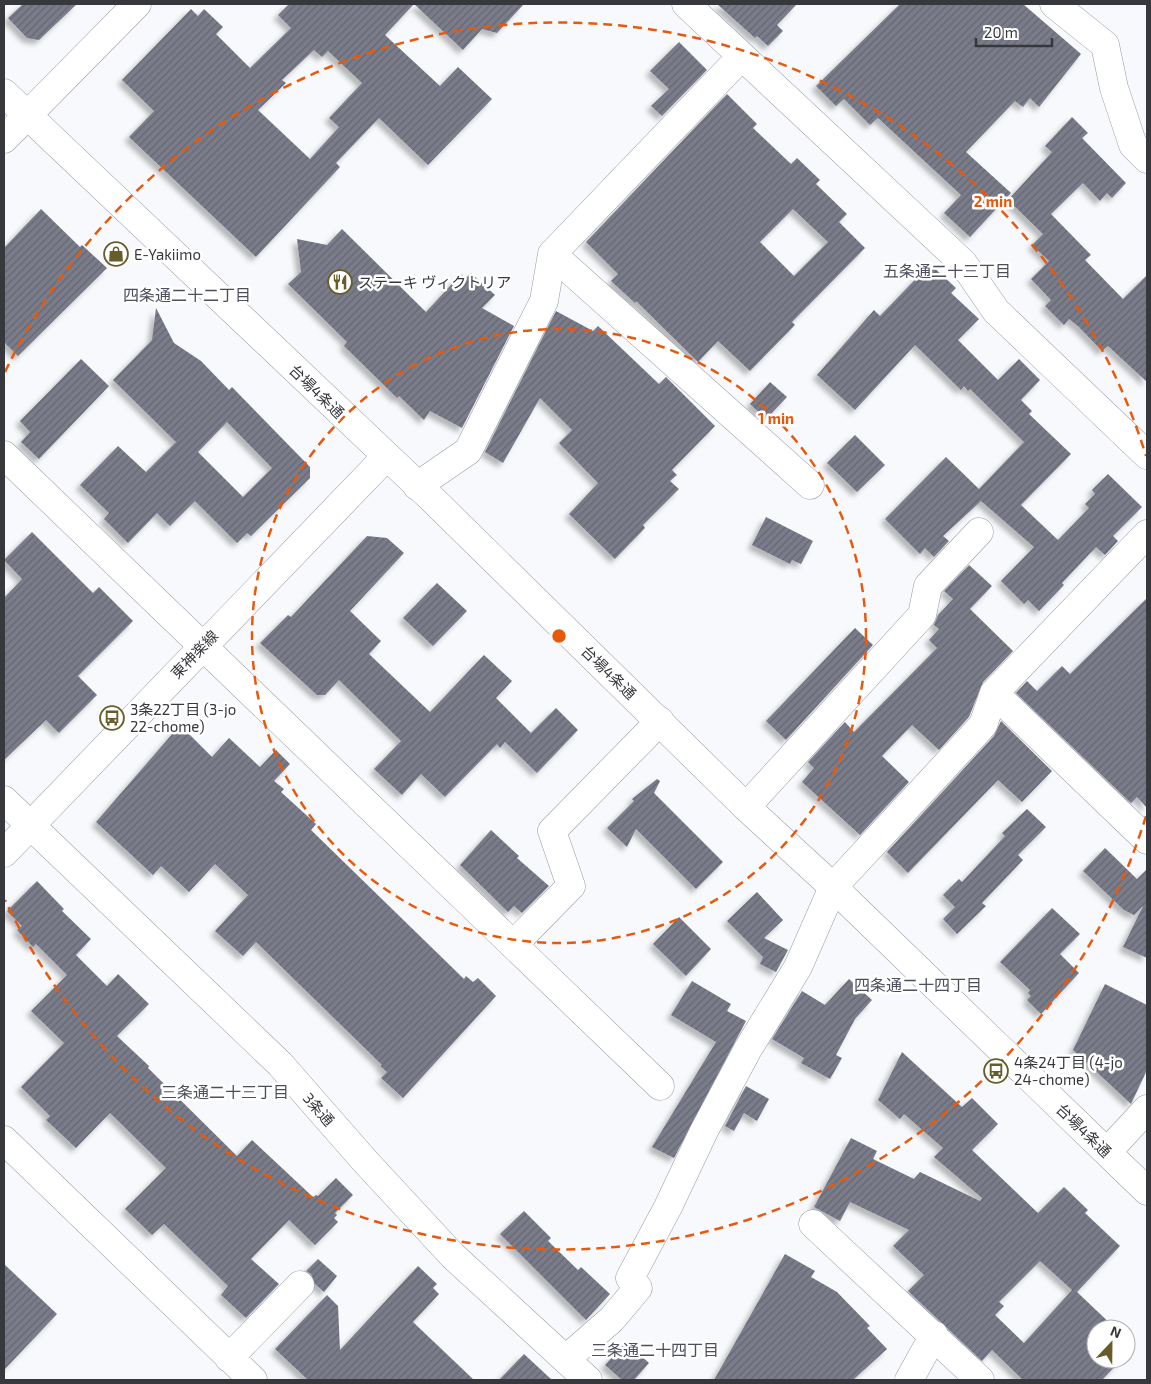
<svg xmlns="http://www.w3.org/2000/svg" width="1151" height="1384" font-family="'Exo 2','Noto Sans JP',sans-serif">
	<defs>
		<pattern id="building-hatch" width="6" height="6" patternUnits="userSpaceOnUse" patternTransform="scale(1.25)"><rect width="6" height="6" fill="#7a7c8a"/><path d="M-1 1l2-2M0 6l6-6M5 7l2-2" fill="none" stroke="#656772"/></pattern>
		<filter id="shadow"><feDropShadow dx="-4.5" dy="4.5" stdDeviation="2.5" flood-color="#0004"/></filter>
	</defs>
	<rect width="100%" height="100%" fill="#f8f9fc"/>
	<path fill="url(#building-hatch)" fill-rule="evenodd" filter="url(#shadow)" d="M23,4H77L39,40L27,38L8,18Z
		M289,4H524L497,33L482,29L463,50L414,4L385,35L440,86L458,67L492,99L428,165L379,118L336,163L340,167L256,257L129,137L154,111L122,80L191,9L198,16L204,9L223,27L216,34L250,68L291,28L278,15ZM314,50L322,57L328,51L362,83L329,118L339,127L310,159L258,110L286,83L282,80Z
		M717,4H797L777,25L783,31L768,46L757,36L755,38Z
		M900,4H1023L1081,54L1039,107L1030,98L1023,107L1015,101L966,152L1011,193L970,237L944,213L961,195L878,118L870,125L844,99L836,106L816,86Z
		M679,42L707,70L662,116L651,106L669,89L650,71Z
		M727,94L757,124L753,128L791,164L797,158L820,180L816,184L847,214L839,222L865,248L792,322L795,325L750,371L718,341L698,362L636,301L635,303L611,281L618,274L586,242ZM793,209L828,242L794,276L760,242Z
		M1072,117L1088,133L1082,138L1126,183L1112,198L1107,193L1100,201L1083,183L1051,214L1091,255L1085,260L1123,299L1147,275V382L1108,346L1102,351L1079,327L1069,319L1064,325L1045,306L1051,300L1031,279L1049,261L1032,245L1043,234L1008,200L1052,152L1045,146Z
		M41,209L80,247L82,245L107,268L18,356L4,342V248Z
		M342,229L426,312L461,274L466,278L471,273L495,295L482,308L514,326L462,428L430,411L424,420L399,396L397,398L344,346L347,342L288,284L301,272L297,239L327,245Z
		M930,264L956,288L951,293L979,319L958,340L998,380L1019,359L1040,380L1021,400L1032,411L1029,414L1071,454L1021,505L1058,540L1089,508L1085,504L1095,494L1092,490L1108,474L1142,507L1113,536L1118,541L1105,555L1096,547L1062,583L1064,585L1039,611L1028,600L1024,604L1001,581L1034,547L981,501L943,536L949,541L934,557L925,548L920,554L885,519L946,457L979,489L1024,442L970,389L968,391L964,386L961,390L915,345L855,410L817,375L874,310L880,316Z
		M156,308L174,343L201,361L229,390L232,387L310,467V478L251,536L247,533L237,543L195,501L170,526L157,513L128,543L104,519L109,513L80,485L118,446L146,472L176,442L113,380L152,340ZM227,422L272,468L243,497L198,452Z
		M556,311L593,331L598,326L659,384L666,377L715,426L672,470L677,475L670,481L679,489L643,525L645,528L615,559L569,514L598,483L559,443L572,430L540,398L503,463L485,452Z
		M81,359L109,386L39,459L21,442L30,432L20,421Z
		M770,382L787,397L766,419L750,404Z
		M855,435L885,465L857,492L827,463Z
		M766,517L813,541L801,564L792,560L790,564L752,545Z
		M32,532L93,593L99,587L133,621L78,676L97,695L59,733L46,720L4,760V598L22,579L4,560Z
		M367,536L387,538L404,553L350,611L381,641L369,654L430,712L484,655L512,681L496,698L531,733L556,708L578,730L537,773L505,742L500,748L497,744L445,797L421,774L402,795L374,769L401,741L339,680L325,695H317L260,643L288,615L291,617Z
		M969,565L992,586L970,609L1013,651L983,682L969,717L939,750L912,725L882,756L909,782L860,835L802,782L814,768L808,762L845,722L854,732L937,648L929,640L939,629L934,625L938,615L953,599L944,591Z
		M437,583L467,611L433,646L403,618Z
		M1147,598V808L1137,797L1131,803L1016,693L1027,681L1037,691L1062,666L1070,674Z
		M855,628L873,645L786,740L766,721Z
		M1001,721L1052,771L1022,802L998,780L908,873L887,852L994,736Z
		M180,725L212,757L229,738L260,767L276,750L290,764L274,781L284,789L281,792L316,824L311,830L464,979L466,976L473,982L478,978L496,996L403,1098L381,1078L387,1072L380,1066L382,1065L256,942L243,956L215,931L248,895L215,864L189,892L161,866L153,875L96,822Z
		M657,779L660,781L654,793L723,862L696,889L636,829L627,847L607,828L634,801L632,799Z
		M1027,809L1046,827L1018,855L1023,860L982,903L986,906L957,934L943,919L955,907L943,895L959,879L962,882L1005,836L1002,833Z
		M491,830L519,856L517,858L549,886L522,913L514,906L508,912L460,865Z
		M1105,848L1137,879L1147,869V958L1123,947L1143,906L1134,915L1124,910L1083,871Z
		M37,881L64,909L62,911L91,939L76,955L107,986L118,974L149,1004L117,1036L149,1066L148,1068L237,1156L252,1140L313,1197L316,1195L318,1196L336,1178L353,1195L335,1213L337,1215L334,1218L338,1222L315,1245L289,1220L251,1259L279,1284L246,1318L221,1295L228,1286L164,1224L152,1235L125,1209L166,1168L110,1113L76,1148L46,1120L50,1116L21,1087L64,1043L31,1011L67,975L36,944L33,947L17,930L22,926L7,911Z
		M757,892L783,920L764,938L788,950L776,972L760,964L763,957L727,921Z
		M1052,908L1080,934L1060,954L1079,973L1041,1014L1027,1000L1031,996L1028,993L1030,990L1000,962Z
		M679,917L711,949L686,976L653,944Z
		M849,979L872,1000L855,1019L836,1055L842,1058L830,1079L801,1063L804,1058L772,1039L802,991L825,1005Z
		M692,981L731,1004L727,1011L746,1021L674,1158L652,1147L716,1042L671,1015Z
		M1105,984L1147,1005V1070L1131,1104L1073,1050Z
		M902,1052L962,1107L972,1098L998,1124L972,1150L1038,1213L1064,1187L1088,1210L1085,1213L1120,1246L1077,1292L1116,1329H1096V1359H1122L1102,1380H1023L992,1350L982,1361L908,1291L924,1275L893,1246L909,1230L850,1202L840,1221L814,1207L851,1138L877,1151L873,1159L914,1179L920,1172L980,1201L982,1198L934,1157L943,1148L904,1114L900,1119L878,1100ZM1040,1261L1072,1290L1024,1343L995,1315L1004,1306L999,1302Z
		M746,1086L769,1099L757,1121L744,1113L734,1131L725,1126Z
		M524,1211L551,1238L548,1241L578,1270L581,1267L610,1294L586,1320L500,1234Z
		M785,1254L815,1271L811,1277L837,1292L870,1326L867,1328L887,1349L853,1380H714Z
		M318,1259L337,1276L324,1292L315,1284L311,1274L306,1271Z
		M4,1264L57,1314L4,1370Z
		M418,1266L437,1284L433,1288L439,1294L413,1322L474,1380H308L275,1349L327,1295L338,1306L340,1350Z
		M1126,1339L1134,1346L1126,1355Z
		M626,1342L649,1363L634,1380H622L605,1365Z
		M524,1354L552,1380H499Z"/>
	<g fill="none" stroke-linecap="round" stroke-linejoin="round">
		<g stroke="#989aa9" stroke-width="29">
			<path id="minor" d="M686,4L963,263L996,311L1147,455
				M1054,4L1105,45L1114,88L1133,145L1147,159
				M742,56L552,254L810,485
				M4,93L428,495L746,807L833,887L1147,1191
				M4,139L137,4
				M4,455L660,1086
				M417,486L468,451L544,301L552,254
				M994,693L1147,840
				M4,800L280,1064L364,1160L453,1256L588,1380
				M746,807L922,615L928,586L979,532
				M4,853L386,457
				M513,945L571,886L552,831L660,721
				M4,1140L253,1380
				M1107,1152L1147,1109
				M813,1224L980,1380
				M229,1358L300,1285
				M566,1359L612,1319L638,1288L630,1278L668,1207L704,1131L748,1049L798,967L833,887L983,725L994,693L1147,534
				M909,1380L934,1335"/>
		</g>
		<use href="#minor" stroke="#fff" stroke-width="28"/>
	</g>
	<g fill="none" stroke="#e8590c" stroke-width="2.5" stroke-dasharray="9 6">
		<circle cx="559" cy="636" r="307"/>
		<path d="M1146 816A614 614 0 0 1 5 900M5 372A614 614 0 0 1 1146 456"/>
	</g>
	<defs>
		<g id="shop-ring" transform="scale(1.25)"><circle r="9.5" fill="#fff" stroke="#665d2a" stroke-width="1.5"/><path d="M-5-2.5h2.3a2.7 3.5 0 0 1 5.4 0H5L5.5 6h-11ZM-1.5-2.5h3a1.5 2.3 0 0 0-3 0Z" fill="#665d2a"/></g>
		<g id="restaurant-ring" transform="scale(1.25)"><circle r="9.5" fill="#fff" stroke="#665d2a" stroke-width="1.5"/><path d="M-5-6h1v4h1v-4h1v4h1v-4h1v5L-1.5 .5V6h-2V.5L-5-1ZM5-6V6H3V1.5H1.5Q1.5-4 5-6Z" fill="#665d2a"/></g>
		<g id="bus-ring" transform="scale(1.25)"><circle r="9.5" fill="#fff" stroke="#665d2a" stroke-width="1.5"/><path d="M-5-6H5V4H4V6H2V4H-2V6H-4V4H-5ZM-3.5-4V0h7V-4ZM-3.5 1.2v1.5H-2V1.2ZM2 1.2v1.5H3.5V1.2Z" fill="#665d2a"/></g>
	</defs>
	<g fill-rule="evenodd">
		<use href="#shop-ring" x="116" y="254"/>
		<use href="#restaurant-ring" x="340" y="282"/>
		<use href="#bus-ring" x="112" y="718"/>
		<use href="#bus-ring" x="996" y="1071"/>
	</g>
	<g text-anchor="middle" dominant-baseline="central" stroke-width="5" stroke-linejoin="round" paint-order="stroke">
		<g font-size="15" fill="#37383e" stroke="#fff" text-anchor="start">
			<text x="134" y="254">E-Yakiimo</text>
			<text x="358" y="282">ステーキ ヴィクトリア</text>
			<text x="130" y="709">3条22丁目 (3-jo<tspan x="130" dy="17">22-chome)</tspan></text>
			<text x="1014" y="1062">4条24丁目 (4-jo<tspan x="1014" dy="17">24-chome)</tspan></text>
		</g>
		<g font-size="15" fill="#37383e" stroke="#fff">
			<text transform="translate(317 391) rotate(44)">台場4条通</text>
			<text transform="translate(194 654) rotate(-46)">東神楽線</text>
			<text transform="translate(609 672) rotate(44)">台場4条通</text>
			<text transform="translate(319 1109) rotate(49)">3条通</text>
			<text transform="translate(1084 1130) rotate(44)">台場4条通</text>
		</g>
		<g font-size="16" fill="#4d4f5c" stroke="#fff">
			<text x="947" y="270">五条通二十三丁目</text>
			<text x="187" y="294">四条通二十二丁目</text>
			<text x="918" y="984">四条通二十四丁目</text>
			<text x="225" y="1091">三条通二十三丁目</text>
			<text x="655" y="1349">三条通二十四丁目</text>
		</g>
	</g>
	<circle cx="559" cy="636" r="8" fill="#e8590c" stroke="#fff" stroke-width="2.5"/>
	<g font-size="15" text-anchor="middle" font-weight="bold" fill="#e8590c" stroke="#fff" stroke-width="5" stroke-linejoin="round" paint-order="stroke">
		<text x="993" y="207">2 min</text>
		<text x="776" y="424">1 min</text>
	</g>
	<rect width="1151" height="1384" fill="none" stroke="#37383e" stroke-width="10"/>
	<g transform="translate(1111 1344) rotate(22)"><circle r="24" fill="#ffffff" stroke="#afafb2"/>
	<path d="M0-4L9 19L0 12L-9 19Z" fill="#665d2a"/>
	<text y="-8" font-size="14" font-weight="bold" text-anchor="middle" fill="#37383e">N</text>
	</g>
	<path d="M976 38v8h76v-8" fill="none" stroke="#37383e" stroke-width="2.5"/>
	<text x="984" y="38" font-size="15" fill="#37383e" stroke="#ffffff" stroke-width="4" paint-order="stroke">20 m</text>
</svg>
